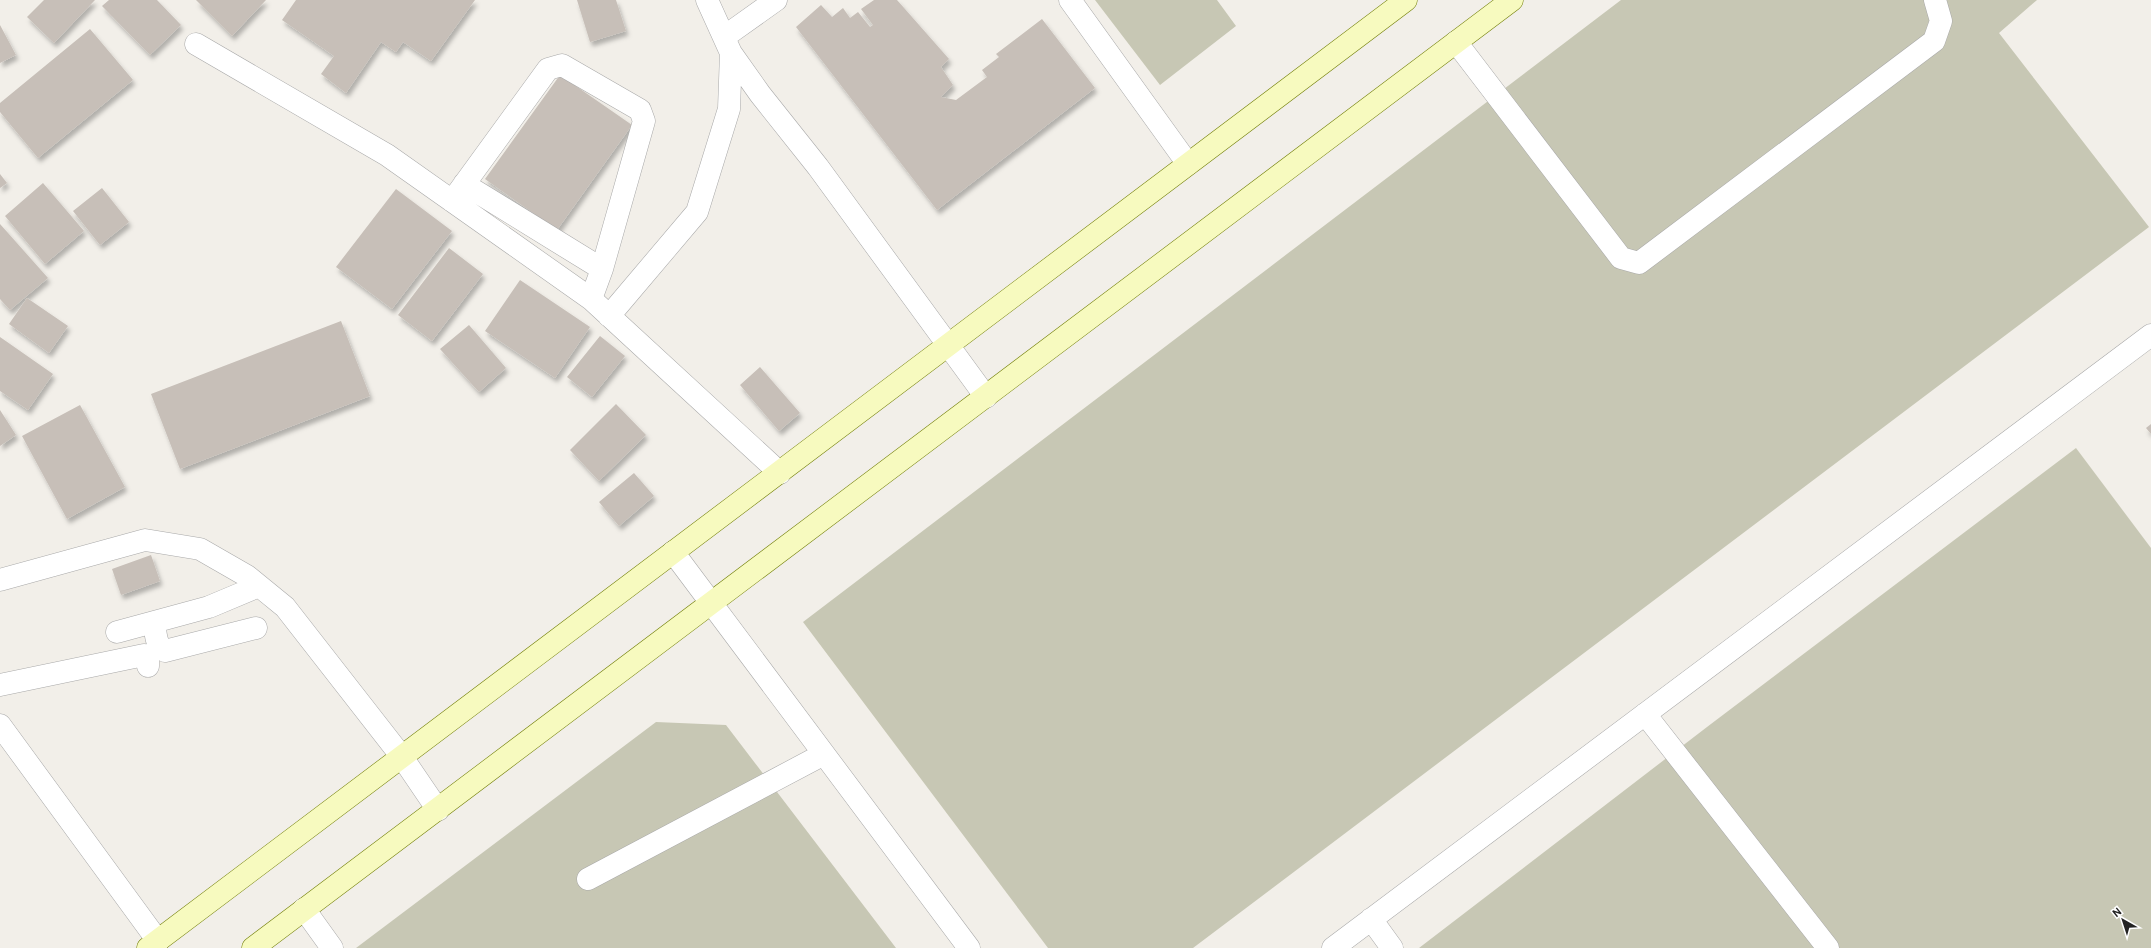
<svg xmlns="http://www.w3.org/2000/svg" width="2151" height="948" font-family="Overpass,sans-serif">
	<defs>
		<filter id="shadow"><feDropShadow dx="2.5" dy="4.5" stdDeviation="2" flood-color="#0004"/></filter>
	</defs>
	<rect width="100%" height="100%" fill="#f2efe9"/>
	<path fill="#c7c7b4" d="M1095,0H1217L1236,26L1160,85Z
		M1621,0H2037L1999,33L2149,227L1193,948H1048L803,622Z
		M2076,448L2151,548V948H1419L1707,727Z
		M656,722L726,725L896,948H356Z"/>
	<path fill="#c7bfb8" filter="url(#shadow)" d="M44,0H95L54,43L27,17Z
		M109,0H157L181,25L150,55L102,6Z
		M196,0H266L232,36Z
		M296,0H475L431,61L403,42L396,52L381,42L346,93L321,74L334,56L282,20Z
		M577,0H616L626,31L590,42Z
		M874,0H897L949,59L941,67L953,85L941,97L956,100L987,77L982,70L999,57L996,54L1042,19L1095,88L937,210L796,27L821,5L832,17L843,8L850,18L858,12L870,27L873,25L861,9Z
		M0,25L16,55L0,63Z
		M90,29L133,80L38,158L0,112V103Z
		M560,75L632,125L557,230L485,179Z
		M0,174L7,183L0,188Z
		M43,183L84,231L45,264L5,216Z
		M102,188L129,222L100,245L73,211Z
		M396,189L452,231L392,309L336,267Z
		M0,224L48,278L10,310L0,299Z
		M449,248L483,274L432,341L398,315Z
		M520,280L590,327L555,378L485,331Z
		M27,298L68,326L49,353L9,324Z
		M341,321L370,396L180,469L151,394Z
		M469,325L506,368L479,392L440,349Z
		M600,336L625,356L592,397L567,377Z
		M0,337L53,374L28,410L0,391Z
		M760,367L800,413L779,431L740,385Z
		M616,404L646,435L599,481L570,450Z
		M80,405L125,487L67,519L22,436Z
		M0,410L16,435L0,446Z
		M2151,424V434L2146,428Z
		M634,473L654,496L619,526L599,502Z
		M151,555L160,581L121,595L112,569Z"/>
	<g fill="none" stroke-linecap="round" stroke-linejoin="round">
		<g stroke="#a9a9a9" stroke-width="23">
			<path id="street" d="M707,0L731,53L760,94L818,167L986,397
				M1070,0L1188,164
				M724,37L776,0
				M1456,42L1621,258L1639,263L1934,41L1941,21L1935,0
				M196,44L387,155L591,299L780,473
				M464,184L602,269
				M452,201L548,69L562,65L640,110L644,121L602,269L591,299
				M609,316L697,212L729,109L731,53
				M673,552L969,948
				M0,580L145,540L200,549L247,576L285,607L402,757L438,810
				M154,622C156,633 155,645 165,651L256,628
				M117,632L209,607L259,586
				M0,685L144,655L148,656V666
				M1645,714L1828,948
				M0,725L158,941
				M588,879L824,754
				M304,909L332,948
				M1371,919L1392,948
				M1333,948L2151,335"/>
		</g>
		<g stroke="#707d05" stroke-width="23">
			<path id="secondary" d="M148,948L1406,0
				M253,948L1512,0"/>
		</g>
		<use href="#street" stroke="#fff" stroke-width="22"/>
		<use href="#secondary" stroke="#f7fabf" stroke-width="22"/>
	</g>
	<g transform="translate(2123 920) rotate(321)" stroke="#ffffff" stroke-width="3" paint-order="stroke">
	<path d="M0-3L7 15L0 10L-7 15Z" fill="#222222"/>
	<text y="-6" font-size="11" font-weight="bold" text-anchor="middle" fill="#222222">N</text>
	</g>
</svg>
